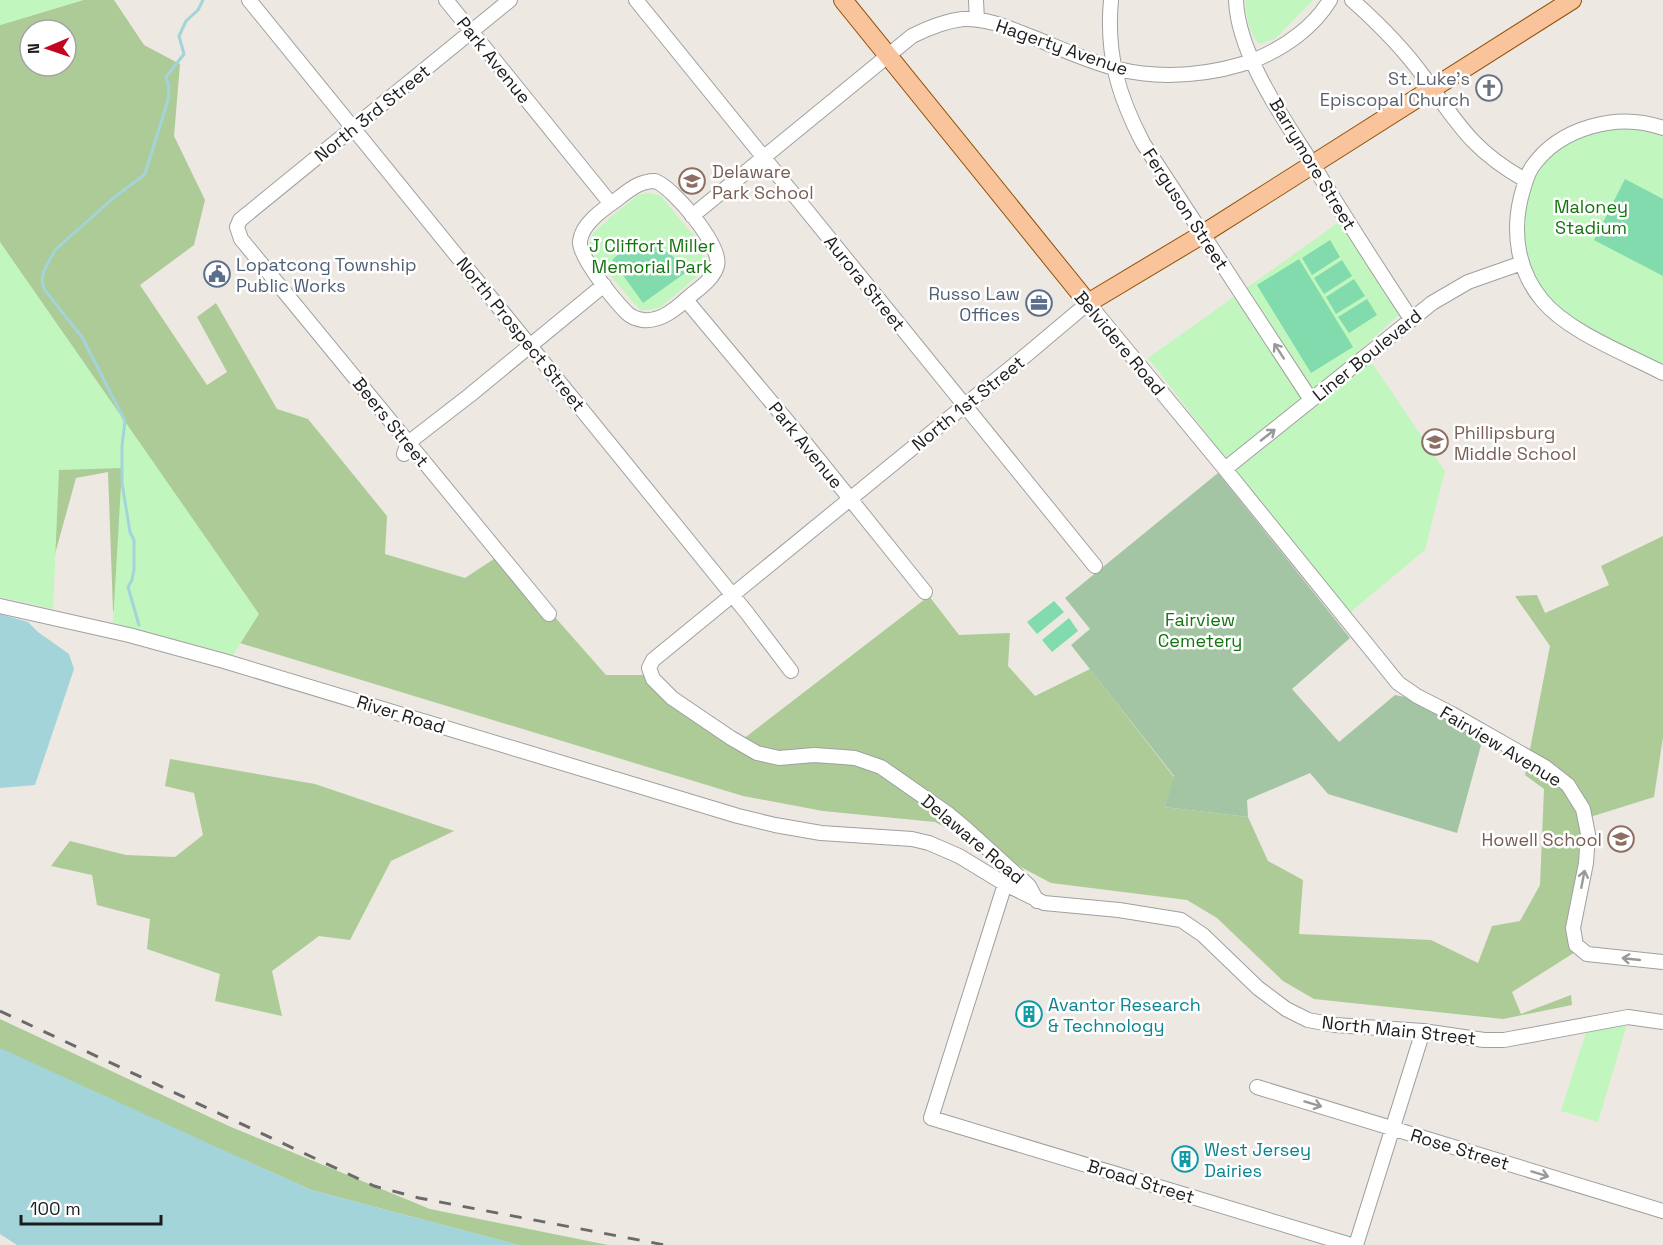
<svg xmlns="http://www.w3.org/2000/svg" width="1663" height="1245" font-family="'Space Grotesk',sans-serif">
	<rect width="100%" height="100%" fill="#ede8e1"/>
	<path fill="#adcb97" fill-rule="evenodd" d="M83,0H114L144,45L180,64L174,136L205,200L194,245L140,285L207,385L227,372L197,317L216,303L277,409L308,419L387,516L385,554L465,578L500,555L606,675H647L738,743L929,596L959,635L1010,633L1008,666L1035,696L1090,669L1174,777L1164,807L1248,817L1268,861L1303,880L1299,934L1431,940L1478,963L1492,926L1520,921L1540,885L1544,789L1525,775L1550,646L1515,596L1537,595L1545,613L1609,585L1601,566L1663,536V737L1654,797L1587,818L1580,949L1512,992L1521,1014L1571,995L1572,1005L1503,1019L1314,999L1283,981L1217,918L1187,900L1051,883L935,822L823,811L743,796L230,640L113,611L108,472L76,478L44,594L0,583V25ZM30,30H66V66H30Z
		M170,759L315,784L454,831L391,861L350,940L319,936L272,971L282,1016L215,1001L220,974L147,949L150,919L97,905L92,875L51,866L70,841L126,855L175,857L203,835L194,793L165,786Z
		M0,1019L231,1127L430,1209L608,1245H518L311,1190L0,1050Z"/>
	<path fill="#a3c5a4" d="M1218,473L1350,638L1292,689L1339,742L1395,695L1405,697L1483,738L1457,833L1328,794L1310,773L1247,800L1248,817L1164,807L1174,776L1071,645L1090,629L1065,598Z"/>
	<path fill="#c1f7be" d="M0,0H83L0,25Z
		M1245,0H1313L1276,38L1260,44C1249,35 1246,14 1245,0Z
		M1656,126L1663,128V373L1554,312L1518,247L1532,167L1578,132Z
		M648,193L660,195L704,248L705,260L702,272L661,307L649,310H640L594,257L590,243L593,233L612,216L638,195Z
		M1339,222L1399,315L1362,348L1445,471L1425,550L1347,615L1148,358Z
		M0,242L259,614L233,655L113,623L122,468L59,470L53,609L0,597Z
		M1627,1024L1598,1122L1561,1111L1586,1032Z"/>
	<path fill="#81dbac" d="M1625,179L1663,199V276L1594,240Z
		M1330,240L1340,257L1312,275L1302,258Z
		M645,245C664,246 675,257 688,271L643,303L612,260L623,250Z
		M1299,259L1353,347L1311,373L1257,285Z
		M1342,260L1352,276L1324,294L1314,278Z
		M1354,279L1365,296L1336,314L1326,297Z
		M1367,299L1377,315L1349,333L1338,317Z
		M1054,601L1064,612L1037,634L1027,622Z
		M1069,618L1078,631L1052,652L1042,640Z"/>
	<path fill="#a2d4da" d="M0,614L28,622L38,632L69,654L74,669L35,785L0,788Z
		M0,1048L311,1190L518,1245H17L0,1234Z"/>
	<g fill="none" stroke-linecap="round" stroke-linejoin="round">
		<path stroke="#a2d4da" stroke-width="3" d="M139,625L128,587L132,580L134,570V540L130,532L122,483V446L125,421L82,337L44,289L42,280L44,271L55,250L111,200L145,174L168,100L169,87L166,77L184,54L179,36L186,21L198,10L203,0"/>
		<g stroke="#a0a0a0" stroke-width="16">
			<path id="minor" d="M249,0L747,613L791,671
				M446,0L611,204
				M510,0L240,220L237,227L241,239L549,614
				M636,0L1095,566
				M976,0L977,20
				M1111,0C1106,54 1118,95 1143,143L1311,400
				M1236,0C1238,56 1286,122 1315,168C1346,219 1378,269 1411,319
				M1352,0C1378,23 1403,48 1424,77C1458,124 1472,150 1525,180
				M1663,128C1618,112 1560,127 1532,167C1526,176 1524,187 1521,197C1512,234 1518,271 1542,300C1568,332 1627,354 1663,373
				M655,181C673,187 723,247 717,266C713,279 700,288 690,296C677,308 661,322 643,320C637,319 631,317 627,313C615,301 578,256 580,241C582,224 602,210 615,201C628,191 638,181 655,181Z
				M692,216L912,36C928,28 945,21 963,19C990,18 1013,30 1037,39C1064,50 1090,62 1118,69C1162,80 1215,75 1257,59C1285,47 1314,27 1330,0
				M686,300L798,434L925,592
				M404,454L408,443L470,395L604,285
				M1225,469L1432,303L1468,282L1522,263
				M0,606L129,635L224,661L738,816L775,825L821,833L912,839L929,843L959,856L1005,884L1044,903L1119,910L1181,920L1203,935L1258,988L1286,1009L1308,1020L1335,1025L1423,1031L1484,1040H1504L1628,1017L1663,1022
				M1005,884L931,1118L1351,1245
				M1037,901L1029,886L965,828L947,813L881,767L855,758L843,757L814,755L779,758L757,753L731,738L672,698L653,679L649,668L653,660L1025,356L1088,303L1225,469L1398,683L1417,696L1452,714L1545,767L1568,785L1583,809L1588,834L1586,863L1573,928L1576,945L1587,954L1663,962
				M1257,1087L1663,1211
				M1356,1245L1423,1031"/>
		</g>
		<g stroke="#8f4f04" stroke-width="20">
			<path id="major" d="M843,0L1088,303L1203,234L1572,0"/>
		</g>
		<use href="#minor" stroke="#fff" stroke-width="14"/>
		<use href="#major" stroke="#f9c49b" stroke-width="18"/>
		<path stroke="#6a6a6a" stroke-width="3" stroke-dasharray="12 12" stroke-linecap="butt" d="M0,1011L374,1186L419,1198L665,1245"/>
	</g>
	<defs><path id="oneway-shaft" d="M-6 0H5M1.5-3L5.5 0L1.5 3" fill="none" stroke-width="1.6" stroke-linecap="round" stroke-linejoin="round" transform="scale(1.5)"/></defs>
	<g stroke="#999">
		<use href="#oneway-shaft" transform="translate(1279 351) rotate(-123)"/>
		<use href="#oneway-shaft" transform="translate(1268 435) rotate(-38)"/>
		<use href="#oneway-shaft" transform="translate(1583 879) rotate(-79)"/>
		<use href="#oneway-shaft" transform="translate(1631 959) rotate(-174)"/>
		<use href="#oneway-shaft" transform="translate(1313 1104) rotate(17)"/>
		<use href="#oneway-shaft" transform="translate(1540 1174) rotate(17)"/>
	</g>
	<defs>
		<g id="church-ring" transform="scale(1.35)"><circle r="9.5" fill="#fff" stroke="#6b7280" stroke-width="1.5"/><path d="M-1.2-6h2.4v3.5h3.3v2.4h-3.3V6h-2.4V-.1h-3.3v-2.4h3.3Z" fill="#6b7280"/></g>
		<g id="school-ring" transform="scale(1.35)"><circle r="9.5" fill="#fff" stroke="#8d6e63" stroke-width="1.5"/><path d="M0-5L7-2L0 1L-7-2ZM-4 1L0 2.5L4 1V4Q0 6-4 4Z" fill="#8d6e63"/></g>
		<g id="civic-ring" transform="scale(1.35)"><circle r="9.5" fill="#fff" stroke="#5c6f8a" stroke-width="1.5"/><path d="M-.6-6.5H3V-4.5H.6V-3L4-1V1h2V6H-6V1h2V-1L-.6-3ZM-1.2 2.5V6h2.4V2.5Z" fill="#5c6f8a"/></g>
		<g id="office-ring" transform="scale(1.35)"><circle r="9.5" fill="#fff" stroke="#5c6f8a" stroke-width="1.5"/><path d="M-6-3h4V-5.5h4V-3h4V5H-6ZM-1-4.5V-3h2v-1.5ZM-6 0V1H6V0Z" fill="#5c6f8a"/></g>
		<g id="building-ring" transform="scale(1.35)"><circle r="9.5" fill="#fff" stroke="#0f9aa8" stroke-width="1.5"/><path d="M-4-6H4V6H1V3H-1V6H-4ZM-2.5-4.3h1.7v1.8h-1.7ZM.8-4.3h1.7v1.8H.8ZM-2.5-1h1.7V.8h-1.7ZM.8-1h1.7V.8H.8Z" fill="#0f9aa8"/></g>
	</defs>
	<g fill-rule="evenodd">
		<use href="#church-ring" x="1489" y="88"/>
		<use href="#school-ring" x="692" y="181"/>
		<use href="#civic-ring" x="217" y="274"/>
		<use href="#office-ring" x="1039" y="303"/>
		<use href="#school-ring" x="1435" y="442"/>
		<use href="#school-ring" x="1621" y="839"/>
		<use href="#building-ring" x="1029" y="1014"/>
		<use href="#building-ring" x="1185" y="1159"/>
	</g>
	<g text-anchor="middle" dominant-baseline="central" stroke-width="5" stroke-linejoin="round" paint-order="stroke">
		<g font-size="18" fill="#1c1c1c" stroke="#fff">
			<text transform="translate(1062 47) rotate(19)">Hagerty Avenue</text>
			<text transform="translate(494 60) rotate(51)">Park Avenue</text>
			<text transform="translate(372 113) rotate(-39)">North 3rd Street</text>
			<text transform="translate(1313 164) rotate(59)">Barrymore Street</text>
			<text transform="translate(1186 209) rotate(57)">Ferguson Street</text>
			<text transform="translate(865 283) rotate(51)">Aurora Street</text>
			<text transform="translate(521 334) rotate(51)">North Prospect Street</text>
			<text transform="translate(1120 343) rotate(50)">Belvidere Road</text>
			<text transform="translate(1367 355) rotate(-39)">Liner Boulevard</text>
			<text transform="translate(968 403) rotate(-39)">North 1st Street</text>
			<text transform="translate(391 422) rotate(51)">Beers Street</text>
			<text transform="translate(806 445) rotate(51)">Park Avenue</text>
			<text transform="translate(401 714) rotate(17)">River Road</text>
			<text transform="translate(1501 746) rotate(31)">Fairview Avenue</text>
			<text transform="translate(973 839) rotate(40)">Delaware Road</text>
			<text transform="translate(1399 1030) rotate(6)">North Main Street</text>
			<text transform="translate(1460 1149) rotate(17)">Rose Street</text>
			<text transform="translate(1141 1181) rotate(17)">Broad Street</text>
		</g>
		<g font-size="18" fill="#5b616d" stroke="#fff" text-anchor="end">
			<text x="1470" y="78">St. Luke's<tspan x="1470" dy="21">Episcopal Church</tspan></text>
		</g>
		<g font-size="18" fill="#785e54" stroke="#fff" text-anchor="start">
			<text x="712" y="171">Delaware<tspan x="712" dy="21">Park School</tspan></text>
			<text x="1454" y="432">Phillipsburg<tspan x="1454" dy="21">Middle School</tspan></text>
			<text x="1602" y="839" text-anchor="end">Howell School</text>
		</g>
		<g font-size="18" fill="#13750e" stroke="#fff">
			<text x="1591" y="206">Maloney<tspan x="1591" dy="21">Stadium</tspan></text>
			<text x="652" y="245">J Cliffort Miller<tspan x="652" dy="21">Memorial Park</tspan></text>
			<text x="1200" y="619">Fairview<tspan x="1200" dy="21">Cemetery</tspan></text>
		</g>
		<g font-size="18" fill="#4e5e75" stroke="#fff" text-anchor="start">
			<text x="236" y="264">Lopatcong Township<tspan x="236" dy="21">Public Works</tspan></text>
			<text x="1020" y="293" text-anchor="end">Russo Law<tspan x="1020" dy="21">Offices</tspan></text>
		</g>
		<g font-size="18" fill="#0d838f" stroke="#fff" text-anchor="start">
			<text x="1048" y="1004">Avantor Research<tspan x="1048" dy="21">&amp; Technology</tspan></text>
			<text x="1204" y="1149">West Jersey<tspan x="1204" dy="21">Dairies</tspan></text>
		</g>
	</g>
	<g transform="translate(48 48) rotate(268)"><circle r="28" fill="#ffffff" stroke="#a4a4a4" stroke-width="1.5"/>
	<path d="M0-4.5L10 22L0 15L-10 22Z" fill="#c1061e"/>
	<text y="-9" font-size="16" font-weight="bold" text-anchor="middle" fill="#1c1c1c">N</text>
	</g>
	<path d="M21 1215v9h140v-9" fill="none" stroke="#1c1c1c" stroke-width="3"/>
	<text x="30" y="1215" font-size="18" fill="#1c1c1c" stroke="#ffffff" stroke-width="4.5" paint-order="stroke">100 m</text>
</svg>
